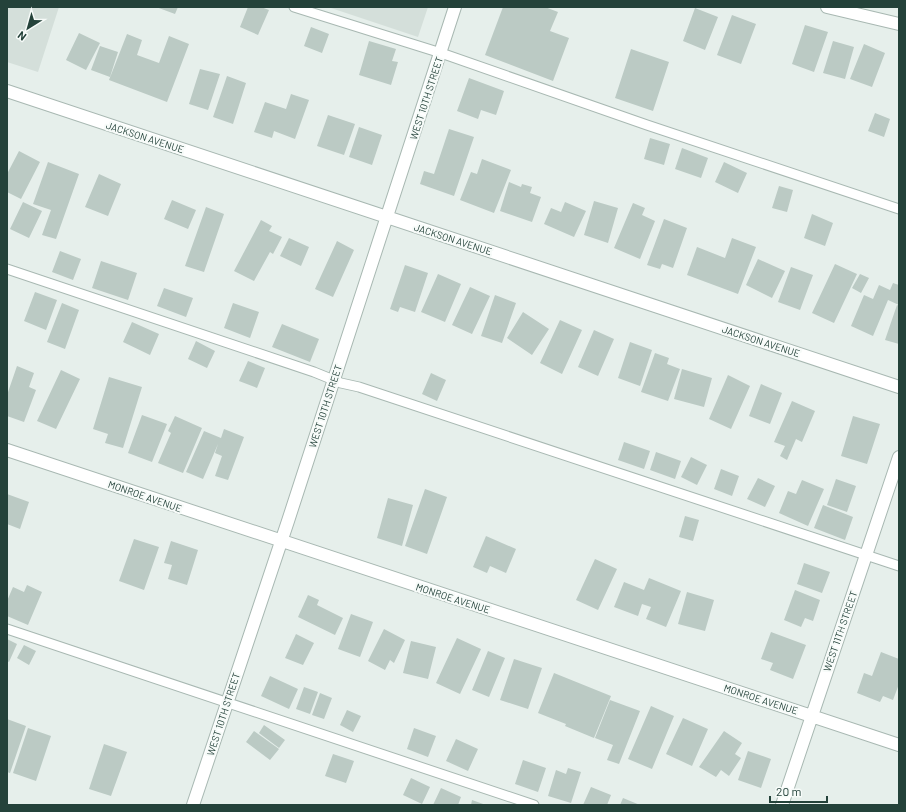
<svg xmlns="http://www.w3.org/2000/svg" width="906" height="812" font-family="Barlow,sans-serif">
	<rect width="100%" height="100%" fill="#e6efeb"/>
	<path fill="#d4dfda" d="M7,7H59L38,72L7,62Z
		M328,7H428L418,37Z"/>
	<path fill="#bbcac4" d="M156,7H178L175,14Z
		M248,7H261L269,10L258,35L240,27Z
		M503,7H545L558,12L550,31L569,38L553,81L485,55Z
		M695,8L718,17L705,50L683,41Z
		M732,15L756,24L741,64L717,55Z
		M805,25L828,32L814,72L792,64Z
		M311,27L329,34L322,53L304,46Z
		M79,33L100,43L86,70L66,60Z
		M127,34L142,40L137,55L159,63L169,36L189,44L167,102L109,80Z
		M369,41L396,49L392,61L398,62L391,85L359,75Z
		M833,41L854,47L845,79L823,73Z
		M864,44L885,53L872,87L850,79Z
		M100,46L118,52L110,77L91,70Z
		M631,49L669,62L653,111L615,98Z
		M200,69L220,74L208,110L189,104Z
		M227,76L246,83L233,124L213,117Z
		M469,78L504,91L496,115L481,110L478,119L457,111Z
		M291,94L309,100L295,139L274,131L272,138L254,132L265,102L286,109Z
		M875,113L890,119L884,137L868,131Z
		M328,115L355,124L344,155L317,146Z
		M359,127L382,135L372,165L349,157Z
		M449,129L474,137L454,196L420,184L424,171L434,174Z
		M650,138L670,144L664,165L644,159Z
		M682,148L708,158L701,178L675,169Z
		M19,151L40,162L21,199L7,192V174Z
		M482,159L511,170L494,213L460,200L471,172L477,174Z
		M48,162L79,174L56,239L42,235L51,210L33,204Z
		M724,162L747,173L738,193L715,182Z
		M99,174L121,184L108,216L85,207Z
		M509,182L521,187L522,184L532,187L530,193L541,197L532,222L500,211Z
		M779,186L793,190L787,212L772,208Z
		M172,200L196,210L188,229L164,219Z
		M594,201L618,208L608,243L584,235Z
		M23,202L42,211L29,238L10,229Z
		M565,202L586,211L574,237L544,224L551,208L561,212Z
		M633,203L645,208L642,215L655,221L640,259L614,248Z
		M206,207L224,214L204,272L185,266Z
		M812,214L833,223L825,246L804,238Z
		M664,219L687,228L673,268L662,264L660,269L647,265Z
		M261,220L272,226L269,231L282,237L273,254L270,252L254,281L234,271Z
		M289,238L309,247L301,266L280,256Z
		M732,238L756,247L738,294L687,275L697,247L725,258Z
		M337,241L354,250L333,297L315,289Z
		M60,251L81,259L73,280L52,272Z
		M758,259L785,271L772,298L746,285Z
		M101,261L137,273L128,300L92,288Z
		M835,264L857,274L834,323L812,313Z
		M405,265L428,273L415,312L400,307L398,312L390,309Z
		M791,267L813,275L800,310L778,302Z
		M438,274L461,284L445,322L421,312Z
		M860,274L869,278L861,293L852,288Z
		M893,283L899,285V305L888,300L873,336L851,326L864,295L873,299L879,285L890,290Z
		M470,287L490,296L472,334L452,325Z
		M164,288L193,298L186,317L157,306Z
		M35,292L57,300L46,330L24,321Z
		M495,295L516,303L502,343L481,336Z
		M62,303L79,310L65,349L47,342Z
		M233,303L259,312L250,338L224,328Z
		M897,305L899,306V344L885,340Z
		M523,312L549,329L532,355L507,338Z
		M560,320L582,330L562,374L540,363Z
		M132,322L159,334L150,355L123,342Z
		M282,324L319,339L310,362L272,347Z
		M594,330L614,339L598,376L578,367Z
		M196,341L215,351L207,368L188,359Z
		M630,342L652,350L640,386L618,378Z
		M655,353L669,358L667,364L680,369L668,401L641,392Z
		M248,361L265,368L257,388L239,381Z
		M17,366L34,373L29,387L36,390L24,422L7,416V395Z
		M682,369L712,378L704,407L674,399Z
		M61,370L80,379L56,429L37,421Z
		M431,373L446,380L437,401L422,394Z
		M728,375L750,386L731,429L709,419Z
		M109,377L142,387L123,448L105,443L108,434L93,429Z
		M761,384L782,393L770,424L749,416Z
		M792,401L815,411L802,442L796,439L787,460L780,456L785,446L774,442Z
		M142,415L167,424L152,462L128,453Z
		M175,416L202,428L183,473L158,463L171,433L168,431Z
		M853,416L880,424L867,464L841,456Z
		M224,429L244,437L228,480L215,476L222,456L215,453L218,444L203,479L186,472L204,431L221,438Z
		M624,442L650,451L644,469L618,460Z
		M656,452L681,461L675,479L650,470Z
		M691,457L707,465L697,485L681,477Z
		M721,469L739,476L732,496L714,489Z
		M758,478L775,486L765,507L747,499Z
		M836,479L856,486L847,512L827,505Z
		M802,480L824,489L808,526L779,513L788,491L796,494Z
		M425,489L447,497L427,554L405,546Z
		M7,494L29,502L20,529L7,524Z
		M388,498L413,505L402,546L377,538Z
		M823,505L853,517L845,540L814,528Z
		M685,516L699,520L693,541L679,537Z
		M486,536L516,549L506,573L490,566L487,573L473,567Z
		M134,539L159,547L144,590L119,581Z
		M171,541L198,550L187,585L168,579L172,565L164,563Z
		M595,559L617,569L598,610L576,600Z
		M804,563L830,572L822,593L797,584Z
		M649,578L681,591L666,627L646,619L651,607L642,604L638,616L614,607L624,582L644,590Z
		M27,585L42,592L28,625L7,616V601L13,587L24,592Z
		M795,590L820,600L813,621L805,618L801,627L784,620Z
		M687,592L714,600L705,631L678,624Z
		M308,595L319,600L317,605L343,618L335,635L298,617Z
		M351,614L373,622L360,657L338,649Z
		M384,629L405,640L394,663L390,660L385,670L368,661Z
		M771,632L806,645L793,679L770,670L773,663L761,659Z
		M296,634L314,643L303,665L285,658Z
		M457,638L481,649L460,694L436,683Z
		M7,639L17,644L9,662L7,661Z
		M411,641L436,647L428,679L403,673Z
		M24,645L36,651L29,665L17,658Z
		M488,651L505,658L489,697L472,690Z
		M881,652L899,659V684L893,700L883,696L880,702L857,693L864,673L872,676Z
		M514,659L542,668L528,709L500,700Z
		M554,673L611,696L594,738L565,726L566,724L538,713Z
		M270,676L298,689L289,709L261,696Z
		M304,687L318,692L310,714L296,709Z
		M320,693L332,698L324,719L312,715Z
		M610,700L640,711L619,764L607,760L613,745L595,738Z
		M651,706L674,716L652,769L628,759Z
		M347,710L361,716L353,732L340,725Z
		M683,718L708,729L692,766L666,754Z
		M7,719L26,726L10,773L7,772Z
		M264,725L285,740L279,748L259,733Z
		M28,728L51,736L36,781L13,773Z
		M414,728L436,736L428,757L407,749Z
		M254,731L279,749L270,760L246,742Z
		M724,731L742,743L735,754L741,758L729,776L721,770L716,777L699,767Z
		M456,739L478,749L468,771L446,761Z
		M104,744L127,752L111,796L89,789Z
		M748,751L771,759L761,788L738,780Z
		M333,754L354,761L346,783L325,776Z
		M523,760L546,768L538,792L515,784Z
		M568,768L581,772L571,803L548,796L556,770L566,774Z
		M411,778L430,787L422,804L403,795Z
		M591,787L611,795L607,805H583Z
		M441,788L461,797L458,805H433Z
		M623,798L640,805H620Z
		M472,800L486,805H471Z"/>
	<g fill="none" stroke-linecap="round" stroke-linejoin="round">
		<g stroke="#a8b8b2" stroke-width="11">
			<path id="lane" d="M294,7L441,53L647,125L899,209
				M7,269L314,372L341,383L359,387L899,566
				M7,629L534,805"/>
		</g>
		<g stroke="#a8b8b2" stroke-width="14">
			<path id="street" d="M827,7L899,24
				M7,91L899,387
				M7,450L899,745
				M193,805L288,521L455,7
				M782,805L899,457"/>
		</g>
		<use href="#lane" stroke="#fff" stroke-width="9"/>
		<use href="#street" stroke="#fff" stroke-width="12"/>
	</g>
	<g text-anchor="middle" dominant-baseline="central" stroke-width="4" stroke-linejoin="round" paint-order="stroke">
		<g font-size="10" fill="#24423a" stroke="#f7fbf9">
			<text transform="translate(426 98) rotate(-72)">WEST 10TH STREET</text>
			<text transform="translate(145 137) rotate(18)">JACKSON AVENUE</text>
			<text transform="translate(453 239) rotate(18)">JACKSON AVENUE</text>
			<text transform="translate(761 341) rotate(18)">JACKSON AVENUE</text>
			<text transform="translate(325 406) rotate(-72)">WEST 10TH STREET</text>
			<text transform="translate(145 496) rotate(19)">MONROE AVENUE</text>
			<text transform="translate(453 598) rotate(18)">MONROE AVENUE</text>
			<text transform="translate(840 631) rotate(-71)">WEST 11TH STREET</text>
			<text transform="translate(761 699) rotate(18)">MONROE AVENUE</text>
			<text transform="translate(223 714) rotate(-72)">WEST 10TH STREET</text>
		</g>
	</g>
	<rect width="906" height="812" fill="none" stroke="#24423a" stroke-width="16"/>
	<g transform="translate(28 28) rotate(217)" stroke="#f7fbf9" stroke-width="3" paint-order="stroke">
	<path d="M0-3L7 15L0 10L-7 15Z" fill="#24423a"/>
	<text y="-6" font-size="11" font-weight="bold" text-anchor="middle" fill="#24423a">N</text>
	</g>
	<path d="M770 796v6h57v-6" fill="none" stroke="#24423a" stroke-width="2"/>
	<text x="776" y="796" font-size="12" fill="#24423a" stroke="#f7fbf9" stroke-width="3" paint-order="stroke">20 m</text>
</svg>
